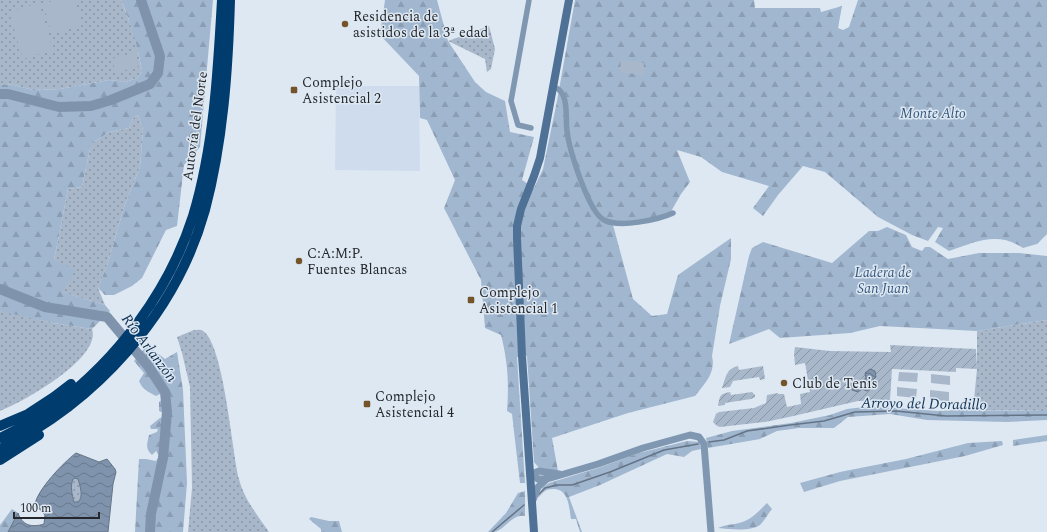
<svg xmlns="http://www.w3.org/2000/svg" width="1047" height="532" font-family="Spectral,serif">
	<defs>
		<pattern id="grass-dots" width="8" height="8" patternUnits="userSpaceOnUse"><rect width="8" height="8" fill="#a8b8ca"/><path d="M2 2h.1M6 6h.1" fill="none" stroke="#8996a4" stroke-width="1.8" stroke-linecap="round"/></pattern>
		<pattern id="forest-firs" width="22" height="20" patternUnits="userSpaceOnUse"><rect width="22" height="20" fill="#a1b7cf"/><path d="M5 1l3.5 6h-7zM16 11l3.5 6h-7z" fill="#8a9db2"/></pattern>
		<pattern id="garden-furrows" width="10" height="10" patternUnits="userSpaceOnUse"><rect width="10" height="10" fill="#a8b8ca"/><path d="M-1 1l2-2M0 10L10 0M9 11l2-2" fill="none" stroke="#8996a4"/></pattern>
		<pattern id="water-waves" width="16" height="10" patternUnits="userSpaceOnUse"><rect width="16" height="10" fill="#7f94ac"/><path d="M0 5q4-4 8 0t8 0" fill="none" stroke="#68798c"/></pattern>
	</defs>
	<rect width="100%" height="100%" fill="#dee8f3"/>
	<path fill="#cedcee" d="M336,86H419L420,171L335,170Z"/>
	<path fill="url(#grass-dots)" d="M0,0H121L135,36L142,72L137,78L126,82L109,80L60,89L33,90L14,85L0,84Z
		M489,26L495,49L491,69L487,72L485,59L448,41Z
		M138,115L143,130L140,167L124,207L108,263L98,288L105,305L61,292L54,260L68,189L82,187L91,144L109,132L129,128L133,118Z
		M0,310L53,323L92,329C102,358 23,402 0,411Z
		M1047,320V411L973,410L977,369V331Z
		M194,330C197,330 200,329 203,331C224,344 232,453 239,479C244,499 258,516 269,532H188L192,488L190,387L182,353L177,337Z
		M75,478H78C80,486 84,497 78,503L74,502C72,495 70,486 73,479Z"/>
	<path fill="url(#forest-firs)" d="M121,0H213L200,147L184,165L177,226L166,230L142,278L132,286L114,295H105L98,288L108,263L124,207L140,167L143,130L138,115L133,118L129,128L109,132L91,144L82,187L68,189L54,260L76,270L62,292L105,305L110,311L92,329L53,323L4,312L0,310V84L14,85L33,90L60,89L109,80L126,82L137,78L142,72C138,47 131,23 121,0Z
		M385,0H437L448,41L475,82L486,92L505,101L510,132L534,137L522,180L534,188L543,169L557,101L575,0H754L755,8H820L821,12L842,6L838,28L843,30L849,27L858,0H1047V234L1037,244L1023,248C997,231 976,242 949,251L935,242L943,228L938,227L928,241L912,235L878,217L825,172L803,166L778,195L763,216L753,208L769,186L722,172L701,157L677,150L690,182L681,194L669,215L613,225L633,299L652,316L667,314L678,275L731,238V259L720,306L712,356C716,373 705,383 695,396L628,413L552,438L558,471L539,468L534,462L527,356L517,357L525,483H520L512,414L507,411C509,384 508,362 501,335L485,328L481,280L444,208L455,180L427,120L420,118L419,76L380,35Z
		M887,227L906,235L912,247L922,251L925,247H930L948,259L979,253H1019L1047,256V320L977,331L880,326L850,333L780,338L769,329L729,344L749,256L752,248L763,242L832,263L869,231H878Z
		M147,345L165,359L177,352L183,390L187,483L183,532H135L139,459H146L156,461L159,456L156,451L152,455C145,449 147,444 149,435L157,432L158,429H151L150,426L160,418L163,417V413L159,411V402L164,398L162,393L156,396C148,392 142,389 139,381L144,373L134,361Z
		M864,407L894,408L938,411L956,410L1047,411V420L1007,422L927,420L890,414L848,417L834,428H799L777,431L760,439L708,448L706,438L732,431L791,423L830,415L847,409Z
		M1047,435V441L1013,446V440Z
		M687,441L700,442L701,449L692,451L684,457L667,454L600,485L569,497L582,532H580L576,519H571C569,507 569,488 552,489C546,489 543,492 539,497H538L543,487L549,483L601,467L639,453Z
		M1002,441L1003,445L965,456L840,481L804,492L800,483L840,472L906,459L968,443Z
		M525,491V516C513,513 505,529 495,532C493,532 490,532 488,532L506,513L518,493Z
		M767,503L772,509C768,514 764,521 760,525C749,532 730,529 718,528C726,524 736,525 745,521C754,517 760,510 767,503Z
		M12,509L18,513L8,532H0V525Z
		M311,517L329,521H339L342,532H321V529L309,519Z"/>
	<path fill="url(#garden-furrows)" d="M890,345L976,349L977,369L956,368V372L892,369L890,400L858,401L789,417L765,422L720,427L717,426L713,422L716,414L719,412L754,408L766,403L767,395L778,393V394H784L787,407L801,404L800,394L810,392L805,363L795,365L794,354L795,347L830,351L891,352Z
		M738,366L739,370L763,366L765,379L760,380L759,377L733,381L730,387L722,388C726,377 726,369 738,366Z
		M730,392L731,395L752,392L755,395V397L751,399L725,403V405L718,406C720,396 719,394 730,392Z"/>
	<path fill="#a8b8ca" d="M55,0H75L83,25L52,34L43,4Z
		M39,3L53,50L23,59L9,12Z
		M135,52L139,66L116,73L112,59Z
		M621,60L644,63L643,75L620,72Z
		M899,372L918,373L917,382L898,381Z
		M931,374L950,376V385L931,383Z
		M897,387L917,389L916,398L897,396Z
		M930,390L949,392V401L930,400Z"/>
	<path fill="url(#water-waves)" stroke="#647486" fill-rule="evenodd" d="M870,369L875,371L876,377L872,381L873,387L867,391L862,389L858,392L852,390L851,384L855,380L861,382L866,378L865,373Z
		M76,453L99,462L107,459L115,469L116,472L113,484L108,532H8L18,513C22,525 31,528 44,524L45,515L35,504C38,489 63,463 76,453ZM75,478L78,479C80,486 84,497 78,502H74C72,495 70,486 73,479Z"/>
	<g fill="none" stroke-linecap="round" stroke-linejoin="round">
		<path stroke="#647486" stroke-width="1.5" d="M709,442L724,440L747,431L790,425L824,421L855,412L896,411L946,416L1047,415
			M538,495L545,488L557,485H572L610,472L664,450L698,444
			M492,532L524,505"/>
		<path stroke="#7f94ac" stroke-width="10" d="M0,94H8L59,107L91,106L111,100L150,84L158,73L160,56L141,0
			M0,289L45,307L107,317L148,366L165,392L167,412L163,458L151,514L150,532"/>
		<path stroke="#8097b1" stroke-width="5.5" d="M529,0L511,101L518,125L531,128
			M554,87C570,92 565,118 567,131C569,148 588,212 604,220C619,228 658,220 673,213"/>
		<path stroke="#8097b1" stroke-width="7" d="M530,472L538,479H547L598,464L643,448L690,435L699,437L704,444L711,532
			M531,478L534,473L539,471L559,474
			M533,500L538,487L547,479"/>
		<path stroke="#4f7196" stroke-width="8" d="M534,532L522,356L517,238V226L521,209L534,176L540,158L569,0"/>
		<path stroke="#013c6f" stroke-width="10" d="M0,426L28,414L54,397L71,384
			M0,438C19,429 38,419 55,406C118,359 169,291 193,216C214,146 218,72 222,0
			M0,449C96,402 176,314 205,210C223,142 228,70 230,0
			M0,460L39,435"/>
	</g>
	<g fill="#74542a" stroke="#dee8f3" stroke-width="1.5">
		<circle cx="345" cy="24" r="4"/>
		<rect x="290" y="86" width="8" height="8" rx="2"/>
		<circle cx="299" cy="261" r="4"/>
		<rect x="467" y="296" width="8" height="8" rx="2"/>
		<circle cx="784" cy="383" r="4"/>
		<rect x="363" y="400" width="8" height="8" rx="2"/>
	</g>
	<g text-anchor="middle" dominant-baseline="central" stroke-width="3" stroke-linejoin="round" paint-order="stroke">
		<g font-size="14" fill="#24282c" stroke="#dee8f3" text-anchor="start">
			<text x="353" y="16">Residencia de<tspan x="353" dy="16">asistidos de la 3ª edad</tspan></text>
			<text x="302" y="82">Complejo<tspan x="302" dy="16">Asistencial 2</tspan></text>
			<text x="307" y="253">C:A:M:P.<tspan x="307" dy="16">Fuentes Blancas</tspan></text>
			<text x="479" y="292">Complejo<tspan x="479" dy="16">Asistencial 1</tspan></text>
			<text x="792" y="383">Club de Tenis</text>
			<text x="375" y="396">Complejo<tspan x="375" dy="16">Asistencial 4</tspan></text>
		</g>
		<g font-size="14" font-style="italic" fill="#35577c" stroke="#dee8f3">
			<text x="933" y="113">Monte Alto</text>
			<text x="883" y="272">Ladera de<tspan x="883" dy="16">San Juan</tspan></text>
		</g>
		<g font-size="14" fill="#24282c" stroke="#dee8f3">
			<text transform="translate(195 126) rotate(-82)">Autovía del Norte</text>
		</g>
		<g font-size="15" font-style="italic" fill="#0d2f51" stroke="#dee8f3">
			<text transform="translate(149 348) rotate(53)">Río Arlanzón</text>
			<text transform="translate(924 404) rotate(1)">Arroyo del Doradillo</text>
		</g>
	</g>
	<path d="M14 512v6h85v-6" fill="none" stroke="#24282c" stroke-width="2"/>
	<text x="20" y="512" font-size="12" fill="#24282c" stroke="#dee8f3" stroke-width="3" paint-order="stroke">100 m</text>
</svg>
